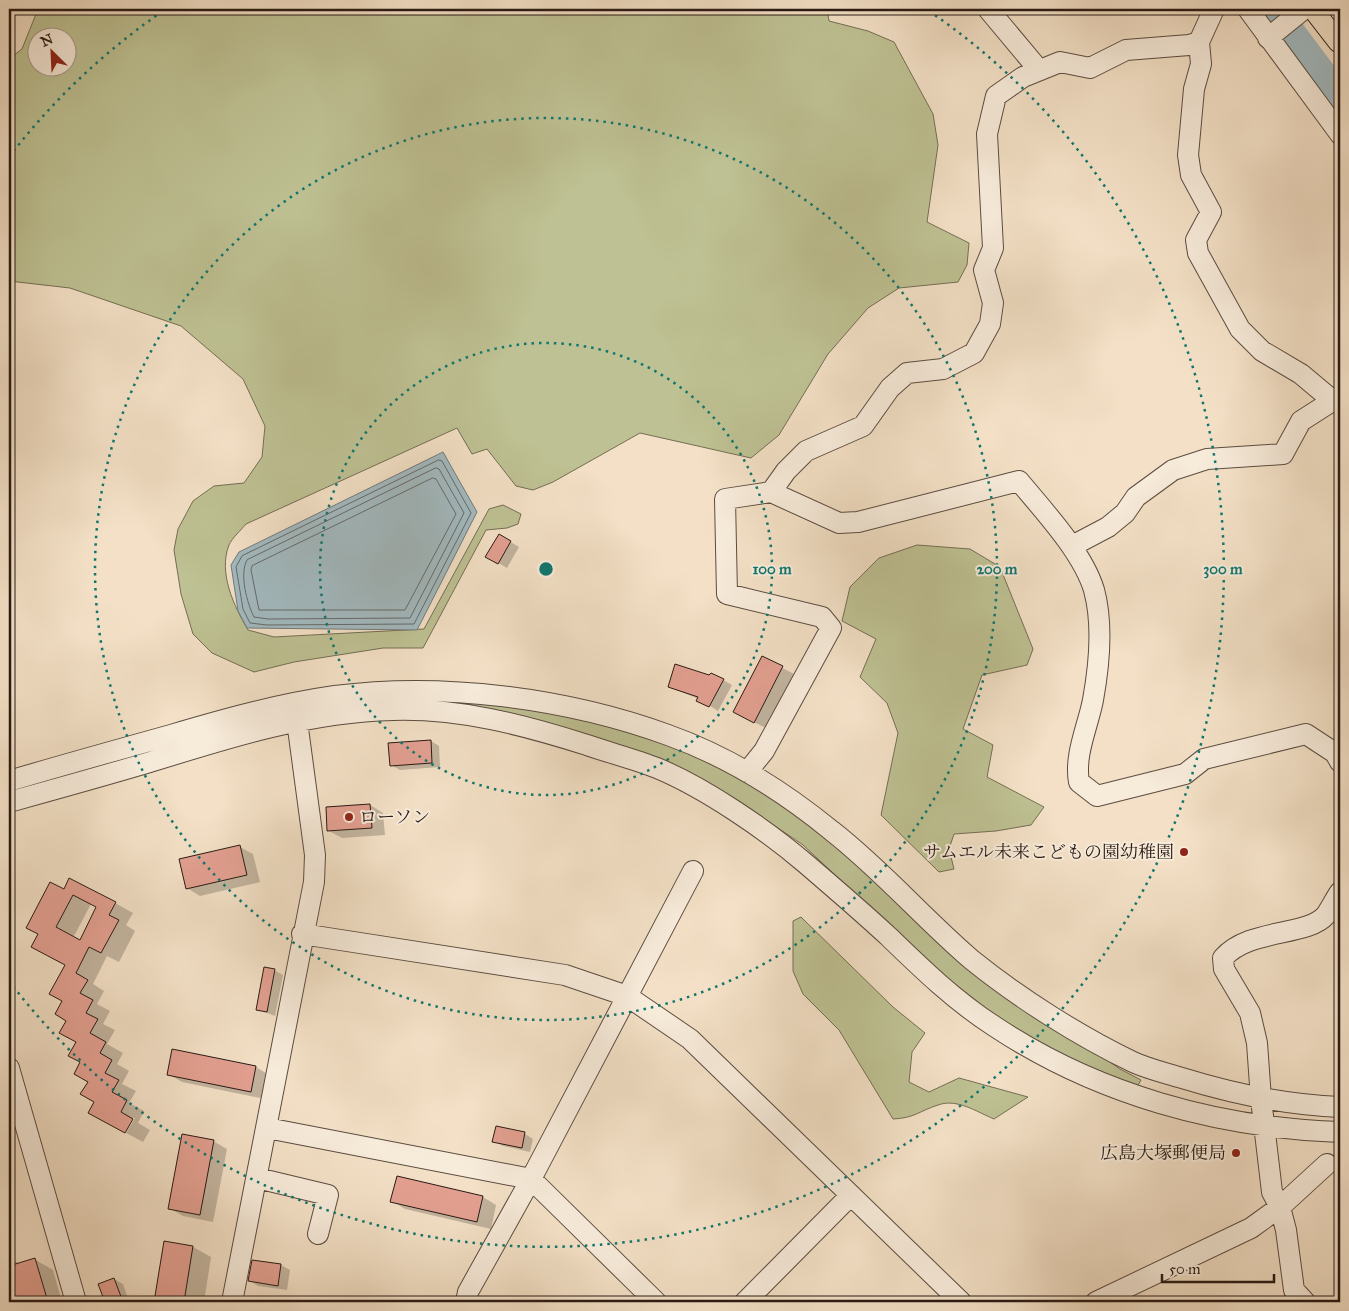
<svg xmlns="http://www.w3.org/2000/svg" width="1349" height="1311" font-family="'IM FELL Great Primer','Noto Serif JP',serif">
	<rect width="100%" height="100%" fill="#f3e0c6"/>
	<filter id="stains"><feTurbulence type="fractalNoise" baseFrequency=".004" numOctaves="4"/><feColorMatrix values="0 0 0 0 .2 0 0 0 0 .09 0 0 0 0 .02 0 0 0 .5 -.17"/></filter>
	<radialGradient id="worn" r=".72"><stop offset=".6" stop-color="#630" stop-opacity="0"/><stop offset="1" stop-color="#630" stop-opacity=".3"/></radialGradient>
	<path fill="#bec193" stroke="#746e54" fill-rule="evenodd" d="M38,9H827L829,21L868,31L894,42L933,114L938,145L927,222L969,243L967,265L958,282L899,288L868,308L828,354L779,435L751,458L640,433L553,482L533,490L516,486L487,449L472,454L457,428L246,524C241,530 232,538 229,545C218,573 234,606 248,630L274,637L424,629L489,509L503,505L521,514L518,524L507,528L486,530L423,648H383L294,662L254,672L212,653L193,634L181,594L174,550L178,529L193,501L214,486L244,483L262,457L265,426L243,379L181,326L70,288L9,281V59L22,49ZM38,38H68V68H38Z
		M917,545L970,549L1000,567L1033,649L1027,665L982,675L963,729L993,745L987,777L1044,807L1031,825L996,831L954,834L949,849L954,869L939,872L881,815L898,733L887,703L860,677L876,639L842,621L850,587L879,558Z
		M430,697C530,704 636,723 726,769C786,799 836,843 887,885C954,938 1021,992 1087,1046L1120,1069L1141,1080L1137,1087L1068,1061L1006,1024L937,970L803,845L753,811L709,785Z
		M801,917L893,1007L925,1033L912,1052L909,1082L929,1092L959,1078L1028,1097L994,1119C977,1112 957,1098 938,1105C919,1111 915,1118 893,1119L839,1030L803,994L793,971V921Z"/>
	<path fill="#a2bac1" stroke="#727a7c" d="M443,452L477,512L417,630L247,628L238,611L231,565L239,552Z"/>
	<path fill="#0003" fill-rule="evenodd" d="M499,535L519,547L507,568L487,556Z
		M763,658L796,675L768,729L748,719Z
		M723,680L732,685L718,711L699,699L669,687Z
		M431,741L439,746L440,767L400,770L391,765Z
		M370,805L383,813L385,835L342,838L329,831Z
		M240,847L253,854L260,882L200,896L187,888Z
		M64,891L115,903L133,913L126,925L135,931L119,962L107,956L93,984L104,991L97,1004L110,1011L103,1024L115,1030L107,1044L123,1053L117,1064L129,1071L122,1084L136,1091L129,1103L144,1111L138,1123L150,1130L143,1142L126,1133L135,1118H132L124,1132L95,1102L81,1062L77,1042L68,1020L64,1001L67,965L33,947ZM91,904L98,908L80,941L73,938Z
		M274,970L283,975L275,1016L257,1009Z
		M173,1051L256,1067L269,1075L265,1099L182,1082L168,1074Z
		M525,1134L533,1139L530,1152L503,1146L494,1141Z
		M213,1141L227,1149L213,1222L183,1216L169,1208Z
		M483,1197L496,1205L491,1229L405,1209L392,1201Z
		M165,1243L193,1247L211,1257L204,1302H155Z
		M10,1258L20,1264L34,1259L53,1270L62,1302H9Z
		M253,1262L281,1265L290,1270L287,1290L258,1286L250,1281Z
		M114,1279L123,1284L129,1302H107L100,1284Z"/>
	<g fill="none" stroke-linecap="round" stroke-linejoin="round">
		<path stroke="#666a6a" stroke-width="1" d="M439,460L442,461L471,513L414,624L267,625L250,623L243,609L236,567L242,556Z
			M436,468L439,469L464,513L410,618L268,619L254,617C247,603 239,574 247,560Z
			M433,478L436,479L456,514L405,610H259L251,570L252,566Z"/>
		<path stroke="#a2bac1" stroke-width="28" d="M1274,9L1340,97"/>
	</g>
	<path fill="#e3a091" stroke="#291a14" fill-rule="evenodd" d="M499,534L511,541L498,564L485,557Z
		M762,656L783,666L754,723L733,712Z
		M675,664L709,675L711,673L724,679L709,707L696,701L698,697L668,687Z
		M431,740L432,763L390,766L388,743Z
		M370,804L372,828L327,831L326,807Z
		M240,845L247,875L186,889L179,859Z
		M69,878L116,902L109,915L119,920L101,953L89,947L76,973L88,980L80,993L93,1000L86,1013L98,1019L90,1033L106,1042L100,1053L112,1060L105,1073L119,1080L112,1092L127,1100L121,1112L133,1119L125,1133L88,1113L94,1102L80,1094L88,1082L74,1074L80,1062L68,1056L76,1042L59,1033L66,1021L55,1014L62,1001L49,994L65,965L31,947L38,934L26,928L50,882L64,889ZM73,895L96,907L80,940L56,927Z
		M264,967L275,969L267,1012L256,1010Z
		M172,1049L256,1066L251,1092L167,1075Z
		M496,1126L525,1132L522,1148L492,1142Z
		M182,1134L214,1140L200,1215L168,1209Z
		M397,1176L483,1196L477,1222L390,1202Z
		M164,1241L193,1246L184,1302H154Z
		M35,1258L48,1302H9V1266Z
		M252,1260L281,1264L278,1286L248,1281Z
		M114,1278L123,1302H105L98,1284Z"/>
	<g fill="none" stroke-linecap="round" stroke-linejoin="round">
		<g stroke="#5c4c40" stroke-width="22">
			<path id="minor" d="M988,9L1039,70
				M1248,9L1340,134
				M1268,38L1304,9
				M1199,42L1201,64L1194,89L1188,155L1191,175L1211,212L1196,240L1198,253L1240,329L1262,351L1301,374L1332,400
				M771,492L839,523L858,522L1019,481C1044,511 1083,553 1094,590C1103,623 1099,667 1093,700C1088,726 1074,755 1079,782L1097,796L1185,774L1204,759L1306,734L1335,753L1340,762
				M1072,546L1108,527L1125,513L1136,497L1173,470L1207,459L1283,454L1301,421L1340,396
				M747,772L764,751L831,628L822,617L727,594L725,499L771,492L786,471L806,451L863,426L890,388L907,373L943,369L974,353L990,324L993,303L984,270L993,248L987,134L996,96L1023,77L1060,62L1090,68L1126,50L1189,45L1199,42L1214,9
				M9,781C63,765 117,750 171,735C225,719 279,704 335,696C443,682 566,698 668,735C727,756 783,791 832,831C882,870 924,919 972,960C1019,998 1079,1036 1133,1062C1148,1069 1166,1073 1182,1078C1234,1094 1286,1105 1340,1107
				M9,802C56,789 103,776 150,762C230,737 309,712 393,710C460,708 524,725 587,745C610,753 634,759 657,768C705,788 765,829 805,863C833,887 861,911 888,936C921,968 955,1001 994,1026C1096,1094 1218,1128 1340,1132
				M302,934L565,975L627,996L690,1039L961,1302
				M9,1068L76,1302
				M267,1128L531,1179L656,1302
				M257,1178L328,1195L318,1234
				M232,1302L314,882L315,855L297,721
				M466,1302L468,1292L531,1179L693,871
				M745,1302L851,1195
				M1096,1302L1251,1228L1280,1207L1327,1164
				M1305,1302L1294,1290L1286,1230L1280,1207L1272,1192L1261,1099L1257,1043L1250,1013L1224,969L1223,958C1249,928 1307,937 1326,915C1331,908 1335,899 1340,892"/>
		</g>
		<g stroke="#291a14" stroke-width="27">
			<path id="major" d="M1316,9L1340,40"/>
		</g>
		<use href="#minor" stroke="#f7ebda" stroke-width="20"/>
		<use href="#major" stroke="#f3e0c6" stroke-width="25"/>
		<path stroke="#291a14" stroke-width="1" d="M1326,9L1340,28
			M1337,9L1340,13"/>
	</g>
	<g fill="none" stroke="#0f766e" stroke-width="2.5" stroke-dasharray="2.5 5">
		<circle cx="546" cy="569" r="226"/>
		<circle cx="546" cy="569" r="451"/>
		<path d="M9 157A677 677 0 0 1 163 11M929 11A677 677 0 1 1 9 981"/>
	</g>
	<g fill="#8f2418" stroke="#f7ebda" stroke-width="2">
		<circle cx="349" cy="817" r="5"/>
		<circle cx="1184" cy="852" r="5"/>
		<circle cx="1236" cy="1153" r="5"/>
	</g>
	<g text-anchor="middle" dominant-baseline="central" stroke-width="4" stroke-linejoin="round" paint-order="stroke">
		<g font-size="18" fill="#291a14" stroke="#f7ebda" text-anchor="end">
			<text x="359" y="817" text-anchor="start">ローソン</text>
			<text x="1174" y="852">サムエル未来こどもの園幼稚園</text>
			<text x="1226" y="1153">広島大塚郵便局</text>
		</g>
	</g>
	<circle cx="546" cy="569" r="8" fill="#0f766e" stroke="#f7ebda" stroke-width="2.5"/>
	<g font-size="15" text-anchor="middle" font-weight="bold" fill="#0f766e" stroke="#f7ebda" stroke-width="4" stroke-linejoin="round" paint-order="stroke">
		<text x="772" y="574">100 m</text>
		<text x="997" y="574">200 m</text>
		<text x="1223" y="574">300 m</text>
	</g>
	<rect width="1349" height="1311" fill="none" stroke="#f3e0c6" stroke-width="30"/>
	<rect x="10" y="10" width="1329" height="1291" fill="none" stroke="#291a14" stroke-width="2.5"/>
	<rect x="15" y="15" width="1319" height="1281" fill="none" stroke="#291a14"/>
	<g transform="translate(52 52) rotate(336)"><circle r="24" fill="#f7ebda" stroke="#a5978b"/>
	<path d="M0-4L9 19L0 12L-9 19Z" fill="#8f2418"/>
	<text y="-8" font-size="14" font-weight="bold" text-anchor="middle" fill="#291a14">N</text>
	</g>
	<path d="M1162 1274v8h112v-8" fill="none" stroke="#291a14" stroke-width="2.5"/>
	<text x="1169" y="1274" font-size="15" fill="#291a14" stroke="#f7ebda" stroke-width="4" paint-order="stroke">50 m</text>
	<rect width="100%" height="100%" filter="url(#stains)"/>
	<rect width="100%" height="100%" fill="url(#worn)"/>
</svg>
